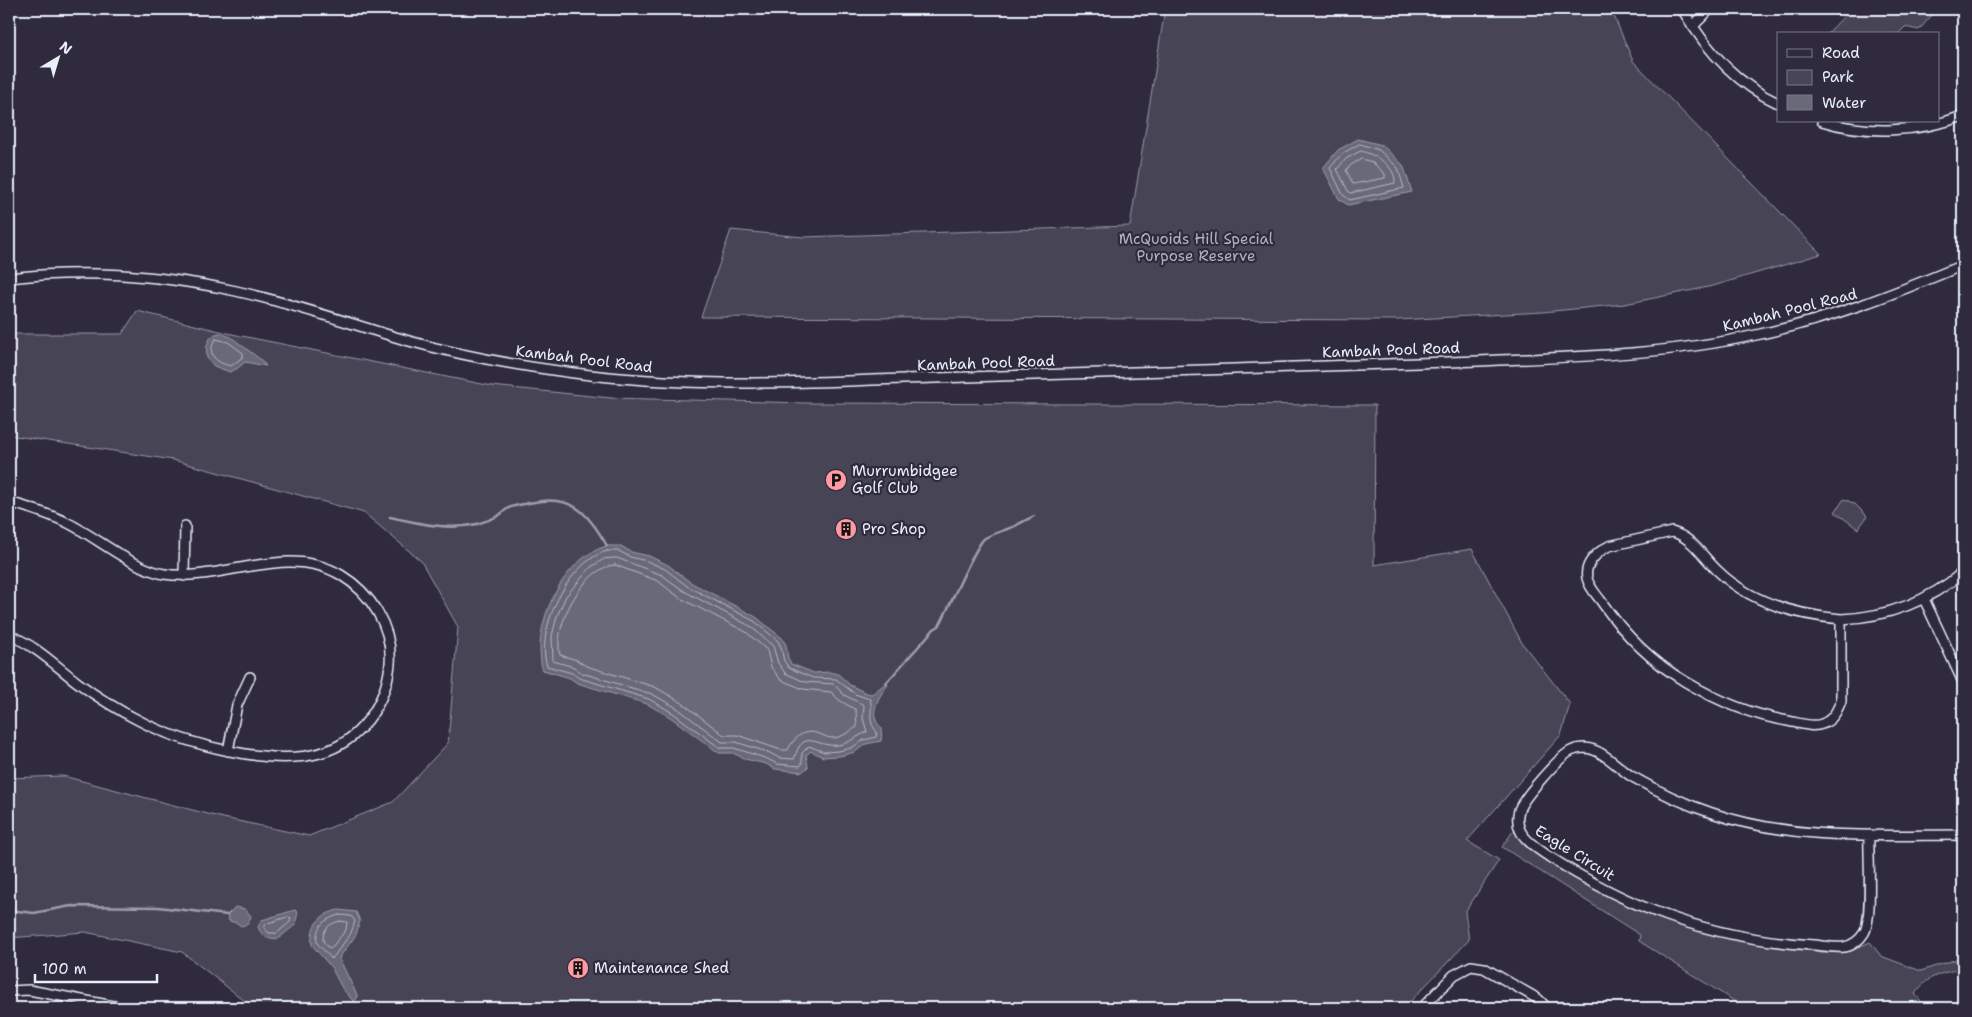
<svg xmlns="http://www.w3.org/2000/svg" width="1972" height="1017" font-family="'Shantell Sans',sans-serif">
	<rect width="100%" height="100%" fill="#2f2a3d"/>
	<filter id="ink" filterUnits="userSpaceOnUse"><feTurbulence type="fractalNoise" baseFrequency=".02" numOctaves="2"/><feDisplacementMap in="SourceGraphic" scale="10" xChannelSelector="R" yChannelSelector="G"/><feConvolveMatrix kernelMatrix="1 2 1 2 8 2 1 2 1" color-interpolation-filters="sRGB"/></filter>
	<g filter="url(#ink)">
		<path fill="#464455" stroke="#979aa6" d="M1165,9H1611L1633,61L1821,254L1713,286L1625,304L1543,312L1398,320L701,317L731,230L803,237L1130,226Z
			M1851,9H1937L1919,30L1905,27L1898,34H1827Z
			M137,311L232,334L492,386L611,398L806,403L1375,405L1374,565L1472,549L1522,643L1570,704L1561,735L1467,841L1499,860L1465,912L1469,940L1404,1008H254L182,952L85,932L9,938V778L63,776L219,817L309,836L393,802L448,743L458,627L421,561L364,513L173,460L9,435V334H122Z
			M1844,499L1855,504L1866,515L1867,517L1858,529L1835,512Z
			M1513,831L1574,877L1654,917L1741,941L1822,952H1848L1870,942L1881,956L1921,971L1963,957V968C1941,974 1929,974 1915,994L1927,1008H1745L1639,941L1640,935L1502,847Z"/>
		<path fill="#696978" stroke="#9c9fab" d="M1358,139L1382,145L1403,165L1412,192L1348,205L1339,199L1323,168L1338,150Z
			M220,333L231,337L261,360L266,366L245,362L238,368L230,372L214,366L207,358C205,347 208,334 220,333Z
			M607,546H621L631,552L649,556L668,565L690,582L756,617L782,638L786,645L788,658L791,664L814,673L829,672L838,674L850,685L866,693L872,694L886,683L888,685C878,697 867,716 882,728L881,741L866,744L855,752L840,756L823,757L811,751L806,755L808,767L802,772L775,769L766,764L745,759L733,753H719L670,717L647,704L577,683L570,678L543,670C540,664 541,657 540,651C539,612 567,556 607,546Z
			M235,907L245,909L251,916L248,924L241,926L237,923L229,921L227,915Z
			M295,910L298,912L295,925L278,939C268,938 262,937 258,927L262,920Z
			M338,910L356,912L360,921L356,935L339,958L358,997L354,1002L342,988L331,967L312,945C310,925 319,915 338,910Z"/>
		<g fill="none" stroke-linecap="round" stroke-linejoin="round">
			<path stroke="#b5bbc5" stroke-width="1" d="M1360,144L1379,150L1398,168L1404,188L1350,200L1343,195L1330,168L1342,154Z
				M1361,151C1376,155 1396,166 1395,183L1351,193L1348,191L1337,169L1346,159Z
				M1362,159L1372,162L1385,174V178L1353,184L1346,170L1351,165Z
				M216,339L228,342L243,353V357L231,366C216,363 205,354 216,339Z
				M607,551H619L630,557L647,561L665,569L687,586L754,621L778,641L781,647L784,661L789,668L813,678L836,679L855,694L870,699C874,712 866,719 877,732L876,737L864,740L851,748L839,751L824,752L809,746L802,753V764L800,766L777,764L768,759L734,748H720L673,713L649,699L579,678L572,673L547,666C535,629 569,561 607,551Z
				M617,558L662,575L684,591L750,626L773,646L778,663L785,673L805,682L834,684L844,695L864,705L863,718L867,732C858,735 849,744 838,745C816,748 804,726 794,759L779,758L770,753L736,742H722L677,708L652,694L582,673L574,667L553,661L552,636L557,616L566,596L591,567L604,559Z
				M615,565L658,581L680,598L746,632L767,650L771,667L781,680L803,689L831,692L839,700L856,710L857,727C848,732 842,738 832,738C826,738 822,734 816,733C803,729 793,739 788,750H781L737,735H724L681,702L655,687L586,666L577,660L560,655C552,627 584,566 615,565Z
				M339,915L351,916L355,921L351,933L332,959L317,943C315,927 324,919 339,915Z
				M288,917L291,918L290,922L277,933H269L264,928L266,924Z
				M340,921L347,922L346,930L332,947L329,948L323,941C323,929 328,924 340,921Z"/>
			<path stroke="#9c9fab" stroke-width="2.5" d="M390,517C418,523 448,531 477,524C484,522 492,519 498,516C501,514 504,511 507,509C513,505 522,505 529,503C571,493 588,512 607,546
				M886,683L934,629L939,626C948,611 976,543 985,538C992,534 1002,531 1010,528C1018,525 1026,520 1034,516
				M9,910L34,913L71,906L158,907L227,915"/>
			<g stroke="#e8f1f8" stroke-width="12">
				<path id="street" d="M1682,9C1705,48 1736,84 1778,103
					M1693,26L1710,9
					M1822,121C1867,135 1919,132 1963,116
					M9,278C84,269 162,275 236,291C295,304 351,324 409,341C463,356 519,366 574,373C674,386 772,384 872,380C949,378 1025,375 1101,373C1227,369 1353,366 1479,361C1572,357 1665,355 1756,335C1828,320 1896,293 1963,265
					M9,502C30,508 50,514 70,524C97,538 134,569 164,574C222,583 286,542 341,575C371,593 393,628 390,664C386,704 360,742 320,753C272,767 184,744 140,721C118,710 97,697 77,682C55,665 35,645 9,635
					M184,576L185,526
					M1924,599L1963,682
					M1841,619C1796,615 1751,603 1718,571C1703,557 1692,537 1672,532L1609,546C1597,552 1584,564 1587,578C1589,587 1596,594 1601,601C1623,633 1652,662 1686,682C1718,701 1752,715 1788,721C1799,723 1812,728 1822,724C1833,720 1837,711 1841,701V619C1887,617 1928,602 1963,572
					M228,751L237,705L250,677
					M1869,835C1868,855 1873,919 1864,933C1860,940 1852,946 1844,947C1834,948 1824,946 1814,945C1760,942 1705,931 1654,911C1627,901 1600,887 1574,872C1560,863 1526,845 1520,830C1517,823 1517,817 1519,810C1523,798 1559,757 1571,751C1575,749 1580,748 1585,748C1602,749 1617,767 1631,776C1657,791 1684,804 1712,813C1793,841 1879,835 1963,835
					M9,991L29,990L124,1008
					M1422,1008L1454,975L1471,966L1484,968L1538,999L1547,1008
					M1553,1008L1563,1007L1569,1008"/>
			</g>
			<use href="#street" stroke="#2f2a3d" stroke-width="9"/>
		</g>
	</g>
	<defs>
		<g id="parking-disc" transform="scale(1.125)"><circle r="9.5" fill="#ff9aa2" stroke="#2f2a3d"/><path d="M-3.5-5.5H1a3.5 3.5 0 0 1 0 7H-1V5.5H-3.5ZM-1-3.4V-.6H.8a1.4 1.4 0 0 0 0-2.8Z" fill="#111"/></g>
		<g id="building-disc" transform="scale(1.125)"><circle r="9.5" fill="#ff9aa2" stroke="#2f2a3d"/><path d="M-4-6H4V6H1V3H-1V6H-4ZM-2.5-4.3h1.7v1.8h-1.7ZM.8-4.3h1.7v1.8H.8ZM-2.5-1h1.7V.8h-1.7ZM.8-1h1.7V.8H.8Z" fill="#111"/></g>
	</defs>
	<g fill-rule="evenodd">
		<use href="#parking-disc" x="836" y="480"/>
		<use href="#building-disc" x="846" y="529"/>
		<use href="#building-disc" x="578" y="968"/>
	</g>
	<g text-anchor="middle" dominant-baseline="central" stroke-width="4.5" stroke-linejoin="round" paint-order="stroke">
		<g font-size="15" fill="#afb4bf" stroke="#2f2a3d">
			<text x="1196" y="239">McQuoids Hill Special<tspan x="1196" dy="17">Purpose Reserve</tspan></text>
		</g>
		<g font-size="15" fill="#e8f1f8" stroke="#2f2a3d">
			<text transform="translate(1790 310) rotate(-14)">Kambah Pool Road</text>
			<text transform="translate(1391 350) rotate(-2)">Kambah Pool Road</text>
			<text transform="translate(584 359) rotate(7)">Kambah Pool Road</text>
			<text transform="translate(986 363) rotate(-2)">Kambah Pool Road</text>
			<text transform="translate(1575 853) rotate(32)">Eagle Circuit</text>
		</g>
		<g font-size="15" fill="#e8f1f8" stroke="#2f2a3d" text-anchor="start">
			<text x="852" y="471">Murrumbidgee<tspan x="852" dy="17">Golf Club</tspan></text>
			<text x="862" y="529">Pro Shop</text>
			<text x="594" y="968">Maintenance Shed</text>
		</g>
	</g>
	<rect width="1972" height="1017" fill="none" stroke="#2f2a3d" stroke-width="30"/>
	<rect x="15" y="15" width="1942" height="987" fill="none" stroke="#e8f1f8" stroke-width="2" filter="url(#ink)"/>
	<rect x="1777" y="32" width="162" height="90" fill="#2f2a3d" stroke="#797a88"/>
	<rect x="1787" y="49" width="25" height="8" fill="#2f2a3d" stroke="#797a88"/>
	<text x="1822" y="58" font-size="15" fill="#e8f1f8">Road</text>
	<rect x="1787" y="70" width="25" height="15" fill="#464455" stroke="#797a88"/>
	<text x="1822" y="82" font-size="15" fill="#e8f1f8">Park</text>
	<rect x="1787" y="95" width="25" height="15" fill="#696978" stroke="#797a88"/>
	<text x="1822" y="108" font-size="15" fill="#e8f1f8">Water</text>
	<g transform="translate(58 58) rotate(38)" stroke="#2f2a3d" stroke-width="4" paint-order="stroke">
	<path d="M0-4L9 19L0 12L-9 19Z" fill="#e8f1f8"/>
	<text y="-8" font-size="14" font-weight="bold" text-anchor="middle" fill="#e8f1f8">N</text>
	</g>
	<path d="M35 974v8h122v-8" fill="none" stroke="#e8f1f8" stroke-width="2.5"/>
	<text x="42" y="974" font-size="15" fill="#e8f1f8" stroke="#2f2a3d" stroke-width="4" paint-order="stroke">100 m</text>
</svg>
